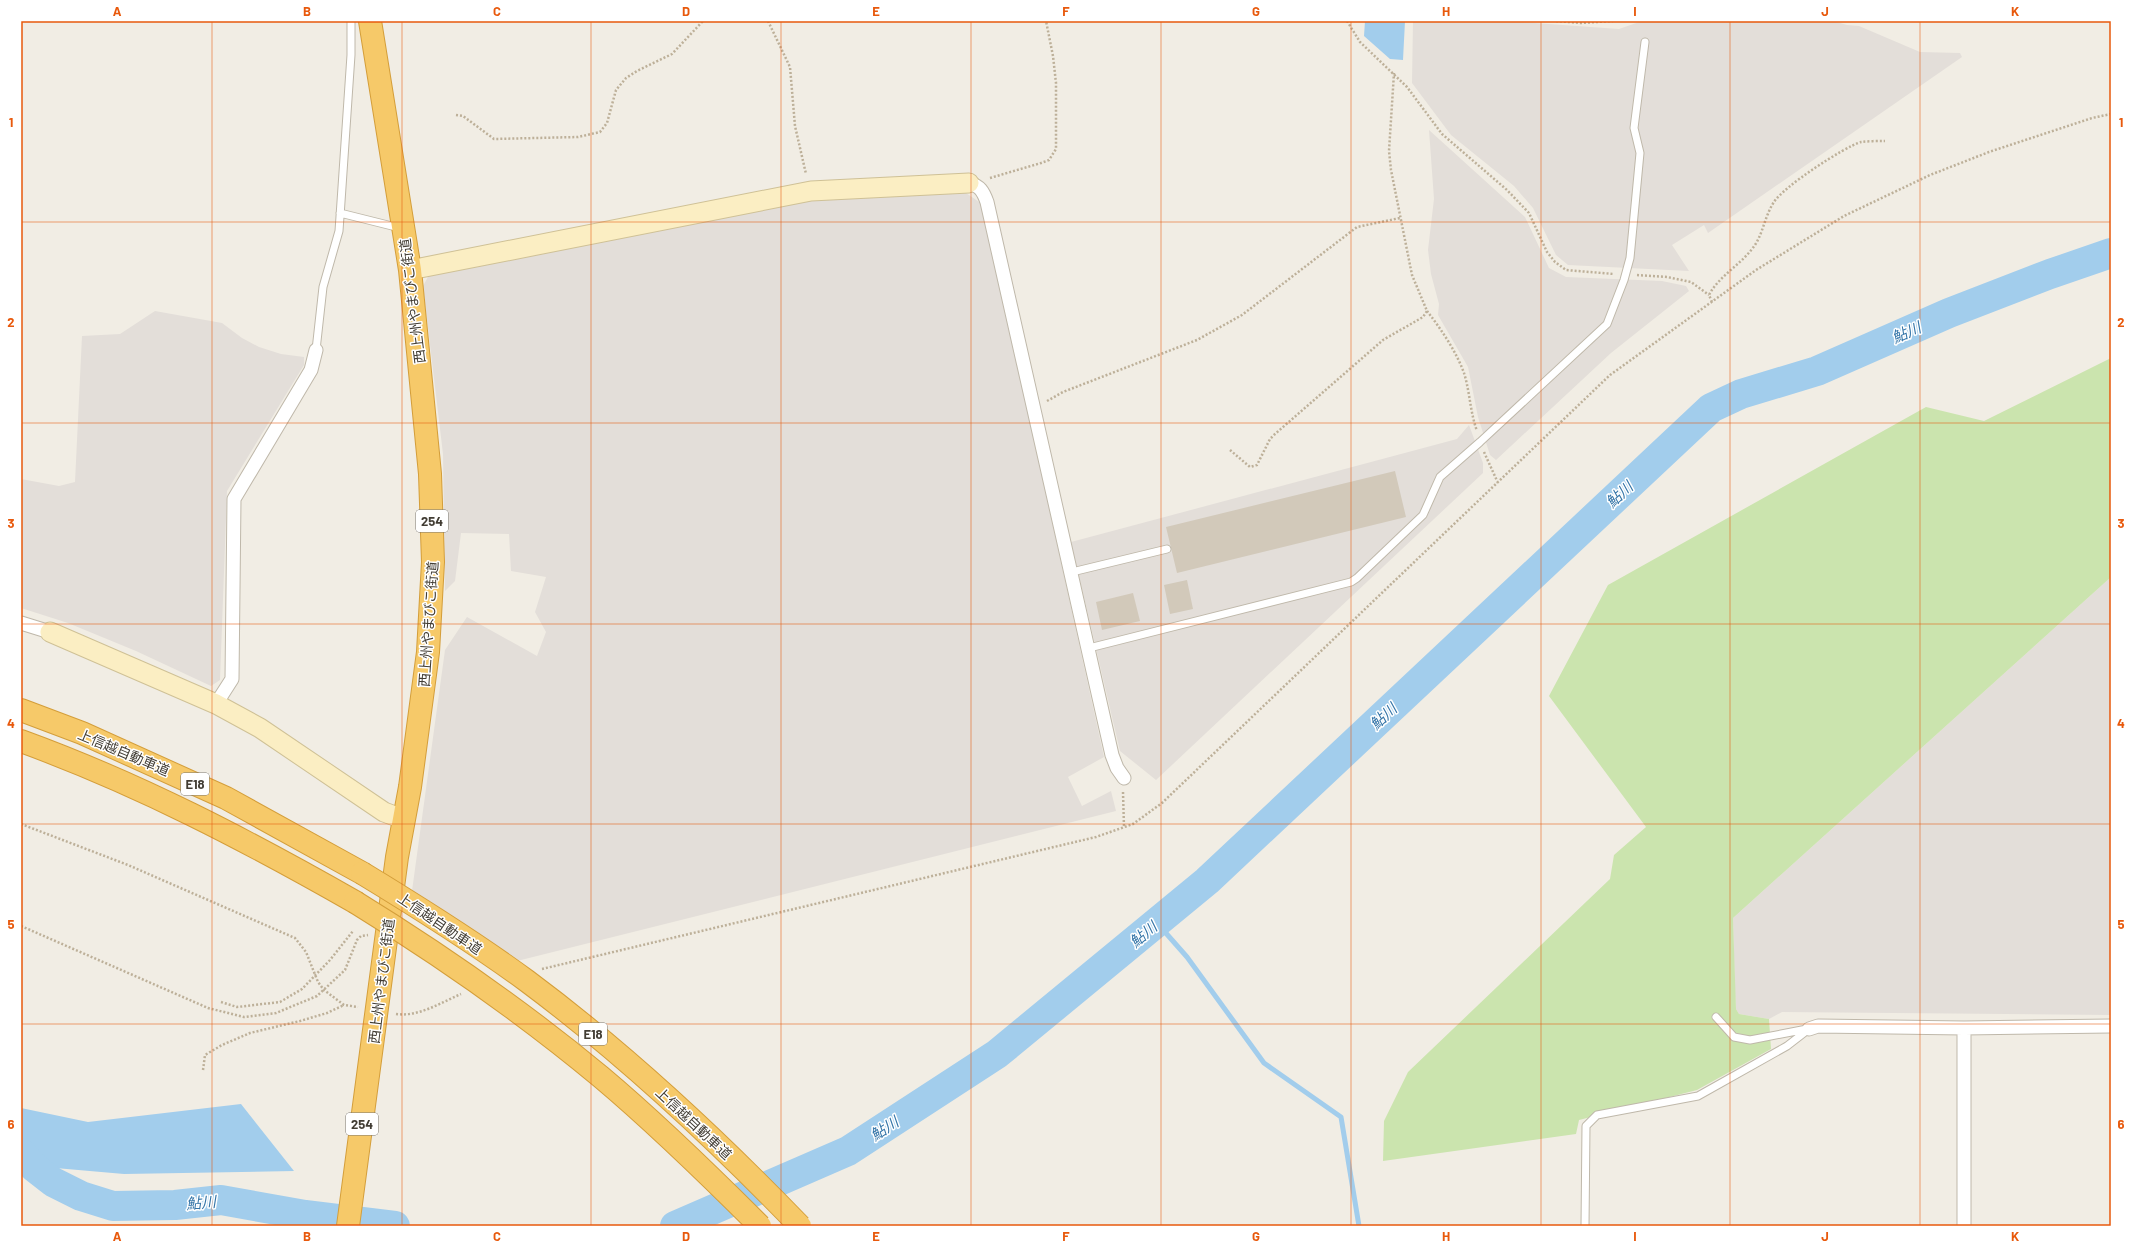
<svg xmlns="http://www.w3.org/2000/svg" width="2132" height="1247" font-family="Barlow,'Noto Sans JP',sans-serif">
	<rect width="100%" height="100%" fill="#f1ede4"/>
	<path fill="#e3ded9" d="M1413,21H1506L1619,29L1642,21H1833L1847,25L1859,26L1920,52L1960,53L1962,57L1708,233L1704,225L1672,245L1689,271L1568,265L1556,255L1533,208L1514,186L1451,135L1412,83Z
		M1429,130L1525,217L1549,268L1566,277L1662,281L1686,286L1689,291L1611,353L1496,460L1490,455L1478,417L1468,367L1438,315L1439,304L1431,274L1428,250L1434,199Z
		M966,193L982,204L1104,757L1068,777L1082,806L1111,791L1116,811L517,961L412,891L445,650L467,617L537,656L546,632L535,612L546,577L511,571L509,534L461,533L455,581L445,591L443,454L423,286L429,275L823,198Z
		M155,311L222,323L242,338L259,347L281,354L304,357V365L227,491L220,680L211,686L136,651L68,623L21,608V479L59,486L75,482L82,336L120,334Z
		M1469,425L1483,463V473L1156,780L1120,751L1071,542L1457,439Z
		M2111,577V1015L1782,1012L1769,1019L1739,1014L1736,1009L1735,994L1733,918Z"/>
	<path fill="#cbe4ae" d="M2111,358V577L1733,918L1736,1009L1739,1014L1769,1019L1771,1049L1697,1090L1579,1120L1576,1134L1383,1161L1384,1121L1408,1072L1610,879L1614,855L1646,827L1549,696L1608,585L1926,407L1984,421Z"/>
	<path fill="#a2cdec" d="M1365,21H1405L1403,60L1390,59L1364,36Z
		M241,1104L294,1171L124,1174L21,1165V1108L88,1122Z"/>
	<g fill="none" stroke-linecap="round" stroke-linejoin="round">
		<path stroke="#a2cdec" stroke-width="5" d="M1157,923L1187,957L1264,1063L1341,1117L1359,1226"/>
		<path stroke="#a2cdec" stroke-width="30" d="M21,1153L35,1168L53,1182L81,1196L113,1206L175,1205L221,1200L305,1215L395,1226
			M675,1226L848,1151L997,1054L1207,881L1711,408L1741,394L1817,371L1949,313L2050,274L2111,253"/>
	</g>
	<path fill="#d2c9ba" d="M1395,471L1406,517L1177,573L1166,527Z
		M1187,580L1193,609L1170,614L1164,585Z
		M1133,593L1140,621L1102,630L1096,602Z"/>
	<g fill="none" stroke-linecap="round" stroke-linejoin="round">
		<g stroke="#bfb8aa" stroke-width="9">
			<path id="lane" d="M340,213L400,228
				M316,350L323,287L339,231L351,55V21
				M1072,572L1167,549
				M1089,648L1351,582L1357,578L1423,515L1440,477L1480,442L1607,324L1624,280L1630,258L1640,153L1634,128L1645,42
				M1716,1017L1734,1037L1750,1040L1807,1029
				M1585,1226L1586,1126L1597,1115L1698,1096L1787,1046L1809,1029"/>
		</g>
		<g stroke="#bfb8aa" stroke-width="15">
			<path id="street" d="M969,183C980,186 983,191 987,202L1112,755L1117,768L1124,778
				M21,623L50,632
				M216,704L232,679L234,499L311,370L316,350
				M1809,1029L1818,1026L1964,1028L2111,1026
				M1964,1226V1028"/>
		</g>
		<g stroke="#cfc196" stroke-width="21">
			<path id="secondary" d="M410,270L811,191L969,183
				M50,632L216,704L260,728L384,812L403,819"/>
		</g>
		<g stroke="#d49e3a" stroke-width="24">
			<path id="highway" d="M21,710L82,733L226,798L362,873
				M21,741C139,784 246,840 355,902
				M348,1226L397,857L410,787L428,652L433,562L430,474L410,270L370,21"/>
		</g>
		<path stroke="#bdb099" stroke-width="2.5" stroke-dasharray="2 2" stroke-linecap="butt" d="M768,21L790,67L795,126L806,174
			M1347,21L1360,42L1407,87L1442,134L1507,190L1529,213L1547,252L1555,262L1566,270L1614,274
			M1556,21L1581,23L1613,21
			M456,115L463,116L494,139L578,137L600,132L607,123L616,90L626,78L637,71L672,54L703,21
			M990,178L1041,163L1049,160L1056,149V83L1053,56L1046,21
			M1637,275L1667,277L1691,282L1709,295
			M1712,302L1709,295C1719,276 1739,266 1752,249C1763,236 1764,217 1774,202C1783,187 1844,147 1861,142C1868,141 1878,141 1885,141
			M1427,311C1441,329 1456,351 1464,373C1470,392 1470,412 1477,431
			M1047,401L1063,392L1197,340L1242,315L1357,227L1400,218
			M1230,450L1250,467L1257,465L1270,439L1275,434L1383,340L1423,317L1427,311L1412,275L1391,170L1389,151L1394,73
			M1484,452L1498,483
			M1123,792L1124,827
			M21,824L128,865L295,938L306,952L318,982L324,990L344,1005L358,1007
			M21,926L208,1008L244,1017L276,1013L317,996L345,970L357,940L361,936L368,935
			M542,969L1096,837L1133,824L1162,803L1610,375L1756,270L1844,216L1930,175L1989,152L2092,118L2111,114
			M221,1002L237,1007L280,1002L302,989L330,960L353,931
			M396,1014C419,1017 440,1003 461,994
			M203,1070L205,1055L222,1045L250,1033L300,1021L327,1013L344,1005"/>
		<use href="#lane" stroke="#fff" stroke-width="7"/>
		<use href="#street" stroke="#fff" stroke-width="13"/>
		<use href="#secondary" stroke="#fbeec3" stroke-width="19"/>
		<use href="#highway" stroke="#f6c969" stroke-width="22"/>
		<g stroke="#d49e3a" stroke-width="24" stroke-linecap="butt">
			<path id="highway-bridge" d="M362,873C418,907 474,942 527,981C625,1054 715,1138 800,1226
				M355,902C441,955 524,1013 601,1077C657,1124 709,1175 760,1226"/>
		</g>
		<use href="#highway-bridge" stroke="#f6c969" stroke-width="22"/>
	</g>
	<path fill="none" stroke="#e8590c" stroke-width="1" stroke-opacity="0.55" d="M212,21V1226M402,21V1226M591,21V1226M781,21V1226M971,21V1226M1161,21V1226M1351,21V1226M1541,21V1226M1730,21V1226M1920,21V1226M21,222H2111M21,423H2111M21,624H2111M21,824H2111M21,1024H2111"/>
	<g text-anchor="middle" dominant-baseline="central" stroke-width="3" stroke-linejoin="round" paint-order="stroke">
		<g fill="#fff" stroke="#7b7771" stroke-width="1">
			<rect x="416" y="510" width="32" height="22" rx="3"/>
			<rect x="181" y="773" width="28" height="22" rx="3"/>
			<rect x="579" y="1023" width="28" height="22" rx="3"/>
			<rect x="346" y="1113" width="32" height="22" rx="3"/>
		</g>
		<g font-size="13" font-weight="bold" fill="#423d34">
			<text x="432" y="521">254</text>
			<text x="195" y="784">E18</text>
			<text x="593" y="1034">E18</text>
			<text x="362" y="1124">254</text>
		</g>
		<g font-size="14" fill="#423d34" stroke="#fff">
			<text transform="translate(412 301) rotate(-97)">西上州やまびこ街道</text>
			<text transform="translate(428 624) rotate(-86)">西上州やまびこ街道</text>
			<text transform="translate(124 752) rotate(23)">上信越自動車道</text>
			<text transform="translate(440 923) rotate(34)">上信越自動車道</text>
			<text transform="translate(381 981) rotate(-83)">西上州やまびこ街道</text>
			<text transform="translate(694 1123) rotate(43)">上信越自動車道</text>
		</g>
		<g font-size="15" font-style="italic" fill="#3475a8" stroke="#fff">
			<text transform="translate(1906 332) rotate(-24)">鮎川</text>
			<text transform="translate(1619 494) rotate(-43)">鮎川</text>
			<text transform="translate(1383 716) rotate(-43)">鮎川</text>
			<text transform="translate(1143 934) rotate(-40)">鮎川</text>
			<text transform="translate(884 1128) rotate(-33)">鮎川</text>
			<text transform="translate(201 1202) rotate(-5)">鮎川</text>
		</g>
	</g>
	<rect width="2132" height="1247" fill="none" stroke="#ffffff" stroke-width="44"/>
	<rect x="22" y="22" width="2088" height="1203" fill="none" stroke="#e8590c" stroke-width="1.5"/>
	<g font-size="13" text-anchor="middle" font-weight="bold" fill="#e8590c">
		<text x="117" y="16">A</text>
		<text x="307" y="16">B</text>
		<text x="497" y="16">C</text>
		<text x="686" y="16">D</text>
		<text x="876" y="16">E</text>
		<text x="1066" y="16">F</text>
		<text x="1256" y="16">G</text>
		<text x="1446" y="16">H</text>
		<text x="1635" y="16">I</text>
		<text x="1825" y="16">J</text>
		<text x="2015" y="16">K</text>
		<text x="11" y="127">1</text>
		<text x="2121" y="127">1</text>
		<text x="11" y="327">2</text>
		<text x="2121" y="327">2</text>
		<text x="11" y="528">3</text>
		<text x="2121" y="528">3</text>
		<text x="11" y="728">4</text>
		<text x="2121" y="728">4</text>
		<text x="11" y="929">5</text>
		<text x="2121" y="929">5</text>
		<text x="11" y="1129">6</text>
		<text x="2121" y="1129">6</text>
		<text x="117" y="1241">A</text>
		<text x="307" y="1241">B</text>
		<text x="497" y="1241">C</text>
		<text x="686" y="1241">D</text>
		<text x="876" y="1241">E</text>
		<text x="1066" y="1241">F</text>
		<text x="1256" y="1241">G</text>
		<text x="1446" y="1241">H</text>
		<text x="1635" y="1241">I</text>
		<text x="1825" y="1241">J</text>
		<text x="2015" y="1241">K</text>
	</g>
</svg>
